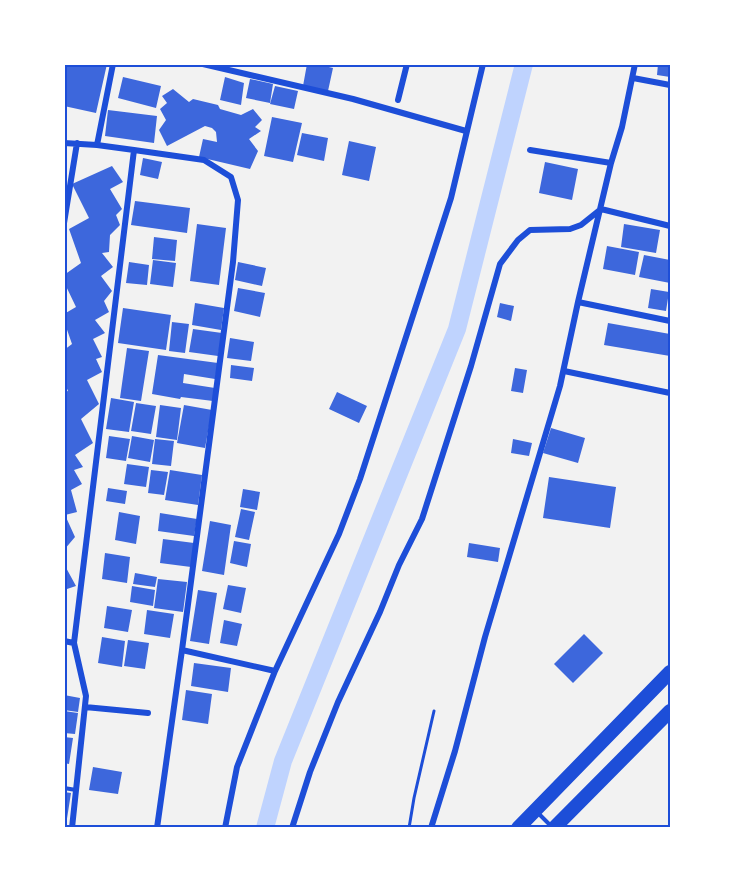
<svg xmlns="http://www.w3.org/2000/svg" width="735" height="892" font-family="'Sofia Sans Condensed',sans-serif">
	<rect width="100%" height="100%" fill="#f2f2f2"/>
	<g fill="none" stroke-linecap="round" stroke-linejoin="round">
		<path stroke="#bfd3fe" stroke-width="18" d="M265,828L283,761L457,329L524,64"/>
	</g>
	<path fill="#3d67dc" d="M64,64H107L96,113L64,106Z
		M307,64H316L333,68L328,91L303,86Z
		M658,64H670V77L657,75Z
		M123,77L161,86L156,108L118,98Z
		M225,77L244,83L241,105L220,100Z
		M250,79L273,84L270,103L246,98Z
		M275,86L298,91L294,109L270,104Z
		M173,89L189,102L193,99L218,105L220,109L241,115L253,109L262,120L255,127L261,131L249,139L258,151L250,169L199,157L203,139L217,142L216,132L212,128L205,126L167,146L159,130L166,120L160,109L167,103L162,96Z
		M108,110L157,116L154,143L105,136Z
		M272,117L302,123L293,162L264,156Z
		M302,133L328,138L324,161L297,155Z
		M349,141L376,147L369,181L342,175Z
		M143,158L162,162L158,179L140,175Z
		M545,162L578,169L572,200L539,193Z
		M112,166L123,182L110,189L122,209L116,215L120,225L110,235L109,252L102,253L113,267L101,276L112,291L104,301L109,312L95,320L105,333L93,339L102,357L96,359L102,372L87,380L99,404L81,419L93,443L75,455L83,467L74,470L82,484L71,490L77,512L65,515L75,537L64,550V392L68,391L64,382V350L72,344L64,321V314L76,307L64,282V275L81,263L69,229L89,218L72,184Z
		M135,201L190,208L187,233L131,225Z
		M197,224L226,228L219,285L190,281Z
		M624,224L660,230L656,253L621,247Z
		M154,237L177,240L175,261L152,259Z
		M607,246L639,252L635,275L603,269Z
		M644,255L670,260V283L639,277Z
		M153,260L176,263L173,287L150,284Z
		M129,262L149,265L147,285L126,283Z
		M238,262L266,268L262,286L235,280Z
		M238,288L265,293L260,317L234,311Z
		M651,289L669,292L666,311L648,308Z
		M195,303L224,308L221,330L192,325Z
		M500,303L514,306L511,321L497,317Z
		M123,308L171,315L166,350L118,343Z
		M172,322L189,324L185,353L169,351Z
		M608,323L670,334V356L604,345Z
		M193,329L222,333L218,356L189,352Z
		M230,338L254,342L251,361L227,358Z
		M127,348L149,351L141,401L120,398Z
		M158,355L218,363L215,379L184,374L183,383L215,388L213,401L181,397L180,399L152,394Z
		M231,365L254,368L252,381L230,378Z
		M515,368L527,370L523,393L511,391Z
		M337,392L367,406L359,423L329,409Z
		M111,398L134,402L129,432L106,429Z
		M136,403L156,406L151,434L131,431Z
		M160,405L181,408L177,440L156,437Z
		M184,405L212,410L205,448L177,443Z
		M551,428L585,438L578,463L543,453Z
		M109,436L130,439L126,461L106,458Z
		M132,436L154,440L150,462L128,458Z
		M155,439L174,441L171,466L152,464Z
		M513,439L532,443L529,456L511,453Z
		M127,464L149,467L146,487L124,484Z
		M151,470L168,472L164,495L148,493Z
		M170,470L202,475L198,505L165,500Z
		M549,477L616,487L610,528L543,518Z
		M108,488L127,491L125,504L106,501Z
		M243,489L260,492L257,510L240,507Z
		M241,509L255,512L249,540L235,537Z
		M119,512L140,516L136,544L115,540Z
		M160,513L197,519L194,536L158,531Z
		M210,521L231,525L224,575L202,571Z
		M163,539L194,543L191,567L160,563Z
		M234,541L251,544L247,567L230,563Z
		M469,543L500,548L498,562L467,557Z
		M105,553L130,557L127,583L102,579Z
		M64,564L76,586L64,590Z
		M135,573L157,577L155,587L133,584Z
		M158,579L187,582L183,612L154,608Z
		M228,585L246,588L241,613L223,609Z
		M132,586L155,590L153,606L130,602Z
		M198,590L217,593L209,644L190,641Z
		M107,606L132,610L128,632L104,628Z
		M147,610L174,614L170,638L144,634Z
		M224,620L242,624L237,646L220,643Z
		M584,634L603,653L573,683L554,664Z
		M102,637L125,641L122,667L98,663Z
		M128,640L149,643L145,669L124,666Z
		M194,663L231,668L228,692L191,686Z
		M186,690L212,694L208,724L182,720Z
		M64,695L80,698L78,712L64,710Z
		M64,711L78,713L75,734L64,733Z
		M64,737L73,738L69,764L64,763Z
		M93,767L122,772L118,794L89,790Z
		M64,792L71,793L66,825H64Z"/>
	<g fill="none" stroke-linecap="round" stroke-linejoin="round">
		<path stroke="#1d4ed8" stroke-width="3" d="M409,828L414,798L434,711"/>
		<path stroke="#1d4ed8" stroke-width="4" d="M64,788L76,790
			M538,813L552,827"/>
		<path stroke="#1d4ed8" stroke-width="6" d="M203,64L353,99L466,131
			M633,78L670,85
			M398,100L407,64
			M64,143L97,145L134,150L74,643L86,696L72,828
			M97,145L113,64
			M134,150L204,160L231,177L238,200L233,262L182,650L157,828
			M530,150L611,163
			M64,223L77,143
			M578,302L670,321
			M564,371L670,393
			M64,641L74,643
			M182,650L275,671
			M85,707L148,713
			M225,828L237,767L275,671L339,534L360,479L451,198L483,64
			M292,828L310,772L338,702L380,612L399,565L422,519L471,366L500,264L518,240L530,230L570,229L581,225L601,209L670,226
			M431,828L455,751L485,637L560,386L578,302L611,163L622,127L635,64"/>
		<path stroke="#1d4ed8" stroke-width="14" d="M518,828L670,672
			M554,828L670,711"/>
	</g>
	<rect width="735" height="892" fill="none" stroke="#ffffff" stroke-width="132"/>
	<rect x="66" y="66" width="603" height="760" fill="none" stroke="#1d4ed8" stroke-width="2"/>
</svg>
